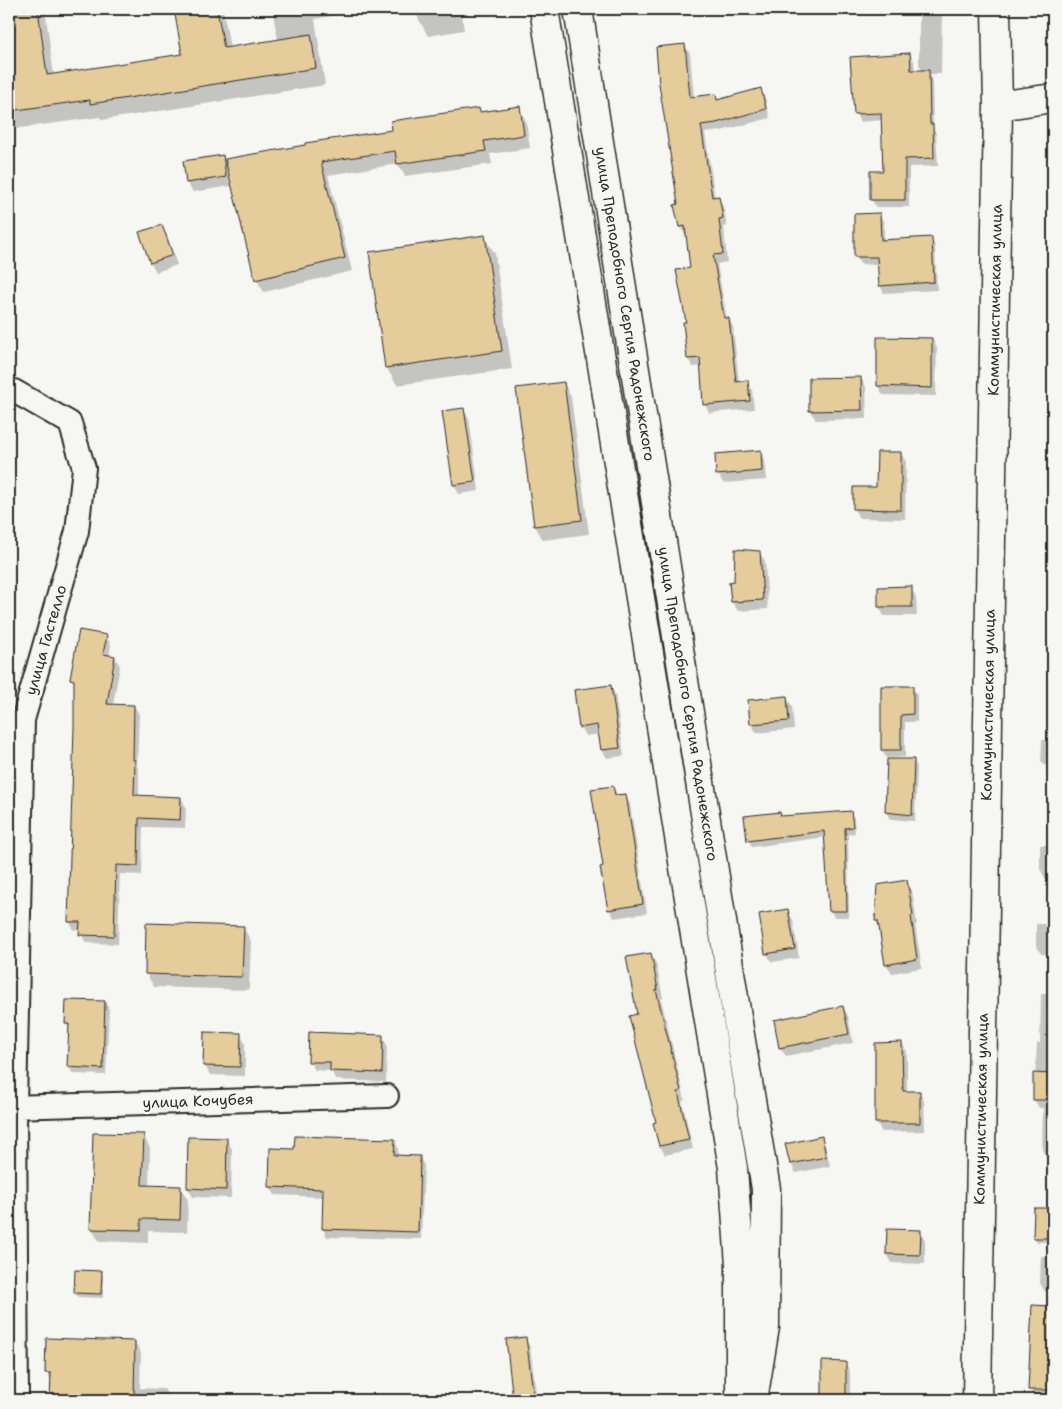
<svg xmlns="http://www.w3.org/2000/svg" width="1062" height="1409" font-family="'Shantell Sans',sans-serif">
	<rect width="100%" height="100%" fill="#f6f6f2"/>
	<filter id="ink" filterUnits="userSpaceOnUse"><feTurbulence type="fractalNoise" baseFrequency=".02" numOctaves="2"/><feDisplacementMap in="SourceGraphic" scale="10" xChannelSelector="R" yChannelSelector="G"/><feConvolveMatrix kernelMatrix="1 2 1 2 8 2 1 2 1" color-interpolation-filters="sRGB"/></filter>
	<g filter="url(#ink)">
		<path fill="#0003" d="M9,9H45L54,76L184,55L175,9H223L230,48L278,40L272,9H341L342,14L315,19L325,85L102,120L100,117L13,129L9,122Z
			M416,9H461L464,30L428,36L418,18Z
			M919,9H940L942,12L941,74H930L932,79L933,128L936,133L938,166L909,167V207H876L871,199L885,172L883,120L860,122L856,114L852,58L910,54L914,61L915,71H923L919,65Z
			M685,45L690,54L694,98L715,95L719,101L760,90L765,98L770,118L721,131L705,133L715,198H718L723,206L727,226L724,227L727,262L717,264L727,319H729L733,327L739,383L747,382L752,390L754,409L709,413L705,404L702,366L693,367L688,359L687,323L691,269L687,234L685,235L680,227L679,205Z
			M519,108L526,121L530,148L490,154L492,164L405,176L398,164L328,175L352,271L264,292L256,279L231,178H229L231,186L193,192L187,183L184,162L222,156L225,160L393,131L480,113Z
			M879,215L884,222V241L931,239L935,246L937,290L884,293L880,285L879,265L860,264L856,256Z
			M162,226L167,235L177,265L156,272L151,263L141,233Z
			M484,236L495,254L512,369L397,385L386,367Z
			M879,338L932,339L937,348L936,396L883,395L878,386Z
			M861,378L866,387L867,419L816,420L810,411Z
			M564,384L571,397L589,534L543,540L535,526L518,390Z
			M463,409L469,418L479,491L459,494L454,485L444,412Z
			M760,452L765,461L767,480L723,483L718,474Z
			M901,453L906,462L905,519L859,518L854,509L877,488Z
			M759,552L765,561L768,609L738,611L732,602L735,582Z
			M879,588H911L916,597L917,616H884L879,607Z
			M1050,594H1053V626L1049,618Z
			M106,636L111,645L109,656L115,657L120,666L113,705L134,706L139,714L137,766L139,770V797L181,798L186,807L185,828L143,827L142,875L120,874L118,944L86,943L81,934V930H74L69,921L75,727V685L72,679Z
			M610,686L615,694L624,756L607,758L602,750L600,734L585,736L581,728Z
			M912,687L917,695V722H905V757L886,758L882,750Z
			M786,697L792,706L794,729L757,733L751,724Z
			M1042,740H1053V766L1044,765L1041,761Z
			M888,760L914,761L917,767L915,821L890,819L886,812Z
			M613,787L618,796L625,795L630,804L647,913L614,918L609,909L604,867Z
			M850,812L854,818L855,833L848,834L849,917H834L831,911L826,837L752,847L749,841L780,813L782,817Z
			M1040,845H1053V878H1045L1040,869Z
			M907,881L912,890L917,924L915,925L922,968L892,973L886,964L881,929L876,921L878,886Z
			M788,911L793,920L799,958L772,962L766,953Z
			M1036,924H1053V955L1041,954L1036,945Z
			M243,927L251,941L249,990L154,987L146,973Z
			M650,954L656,963L663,998L661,999L685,1100L682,1101L693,1149L665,1155L660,1146L655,1124L658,1123L638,1015Z
			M1041,994H1053V1159L1047,1158L1042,1150L1043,1108H1039L1034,1099L1037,1043H1040Z
			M105,1002L109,1009L106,1075L73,1074L69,1067L70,1029L66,1024Z
			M843,1007L848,1016L853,1043L786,1056L780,1048Z
			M240,1034L245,1043V1076L210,1075L205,1066Z
			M382,1036L387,1045L386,1082L336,1080L331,1071L315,1070L309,1061Z
			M902,1043L907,1052V1092H919L924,1101L925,1131L882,1132L876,1123Z
			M143,1135L150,1148L149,1187H180L188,1200L187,1232L148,1231V1243L99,1241L91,1228Z
			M190,1138L227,1140L232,1149L231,1198L193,1197L188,1188Z
			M821,1138L826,1147L830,1166L796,1173L791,1164Z
			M394,1140L398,1148V1157H419L424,1165L421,1239L327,1237L323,1229L324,1197L275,1195L270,1187L271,1149L296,1150Z
			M1035,1209L1053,1210V1242H1037L1035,1238Z
			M920,1231L925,1240V1264L892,1263L887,1254Z
			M1041,1256H1053V1292H1045L1040,1283Z
			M101,1272L103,1276V1298L78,1297L75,1293Z
			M1051,1307L1053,1312V1398H1034L1030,1389Z
			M525,1338L530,1347L537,1400H514L507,1340Z
			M135,1342L141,1353L140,1388L164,1389L171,1400H51L52,1382L47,1373Z
			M823,1363H845L850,1371V1400H823Z"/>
		<path fill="#e5cc9b" stroke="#2b2b2b" d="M9,9H38L47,75L182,54L174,9H217L224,48L311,34L316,68L90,104V100L9,111Z
			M685,44L690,97L716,94L717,100L761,88L766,109L716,123L701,125L712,197L719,196L723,218L719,219L723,254L713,255L724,318H729L736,382L748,380L750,401L703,405L700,358L687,359L683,322H686L676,270L690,268L685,226L679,227L674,205L678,204L659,84L656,47Z
			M910,53L911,70H929L930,124H933L934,158L905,159V200H870V171H883L881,113L854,114L850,57Z
			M520,106L524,135L484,141L486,151L397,164L395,151L321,162L345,258L255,280L225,159L305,145V143L392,130L391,121L479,108L480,112Z
			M223,155L226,177L186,183L183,161Z
			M880,213L881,240L932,237L934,282L879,286L877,257H854V214Z
			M162,225L173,255L150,263L139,232Z
			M485,235L502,351L385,368L369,252Z
			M877,337L932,338V388L877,386Z
			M861,377L862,410L809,411V378Z
			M564,382L582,520L534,526L516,388Z
			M464,408L475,482L453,485L442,411Z
			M761,450L762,471L716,475L715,454Z
			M877,452H901V510L853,509V487H876Z
			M735,549L760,551L763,600L731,602L729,582L734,581Z
			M912,586V607H878V587Z
			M79,630L107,635L103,654L115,656L107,704L134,705L133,760H135L134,795L181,797L180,820L139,818L138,866L116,865L114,936L79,935L80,922H68L74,727V680L70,679Z
			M611,685L620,748L601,750L597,725L579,728L574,690Z
			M881,686H913V714L901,715V750H881Z
			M787,696L789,721L750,724L748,700Z
			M887,759H914L912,815L885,812Z
			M613,786L615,795L626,794L643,904L608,910L600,867L603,866L591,789Z
			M851,811L853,827L845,828L847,911H829L824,831L747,841L744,816L780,812L781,816Z
			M907,880L913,915L911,916L917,959L885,965L878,921H875L877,885Z
			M788,909L795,949L765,954L759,914Z
			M146,923L244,926L242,977L145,974Z
			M651,953L658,990H656L681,1091L678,1092L689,1140L659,1146L653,1123L656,1122L629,1016L637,1014L626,957Z
			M66,1000L105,1001L103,1069L67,1067L69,1024H65Z
			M843,1006L849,1034L779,1048L774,1020Z
			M204,1032L241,1033L240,1067L203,1066Z
			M309,1032L383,1035L382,1073L330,1071V1062H308Z
			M902,1042L903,1091H920V1123H875V1043Z
			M1033,1073L1053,1074V1100H1033Z
			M93,1133L144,1134L142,1185L181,1186L180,1220L141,1219V1230L90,1229Z
			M295,1136L395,1139L394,1155L420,1156L418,1232L322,1229L323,1189L269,1187L270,1148L294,1149Z
			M822,1136L826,1157L790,1164L785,1144Z
			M188,1137L227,1138L226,1190L187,1188Z
			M1034,1208H1053V1238H1033Z
			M887,1229L921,1230L920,1255L886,1254Z
			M75,1270L102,1271L101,1294L74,1293Z
			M1032,1305L1051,1306V1357H1053V1390H1028Z
			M526,1337L534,1400H513L506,1339Z
			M46,1338L135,1341L134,1400H50L51,1373H45Z
			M822,1361L846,1362V1400H822Z"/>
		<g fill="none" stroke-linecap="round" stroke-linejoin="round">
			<g stroke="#2b2b2b" stroke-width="26">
				<path id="street" d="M9,389L14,391L70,423L84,468L77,531L23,720L15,1107L17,1400
					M9,1107L387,1096"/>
			</g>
			<g stroke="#2b2b2b" stroke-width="31">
				<path id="secondary" d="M544,9L733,1168L740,1265V1397
					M578,9L739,1029L766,1189L765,1327L753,1400
					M998,106L1053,98
					M977,1400L998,106L996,9"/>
			</g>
			<use href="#street" stroke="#f6f6f2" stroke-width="22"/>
			<use href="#secondary" stroke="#f6f6f2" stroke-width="28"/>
		</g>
	</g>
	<g text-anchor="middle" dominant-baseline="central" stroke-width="5" stroke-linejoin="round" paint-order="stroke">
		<g font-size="15" fill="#2b2b2b" stroke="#f6f6f2">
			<text transform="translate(995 300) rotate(-89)">Коммунистическая улица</text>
			<text transform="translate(625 304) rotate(81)">улица Преподобного Сергия Радонежского</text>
			<text transform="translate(46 640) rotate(-74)">улица Гастелло</text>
			<text transform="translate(688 704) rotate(81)">улица Преподобного Сергия Радонежского</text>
			<text transform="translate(988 705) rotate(-89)">Коммунистическая улица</text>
			<text transform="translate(198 1101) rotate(-2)">улица Кочубея</text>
			<text transform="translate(981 1109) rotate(-89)">Коммунистическая улица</text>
		</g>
	</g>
	<rect width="1062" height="1409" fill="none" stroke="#f6f6f2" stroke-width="30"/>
	<rect x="15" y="15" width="1032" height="1379" fill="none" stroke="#2b2b2b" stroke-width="2" filter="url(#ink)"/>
</svg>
